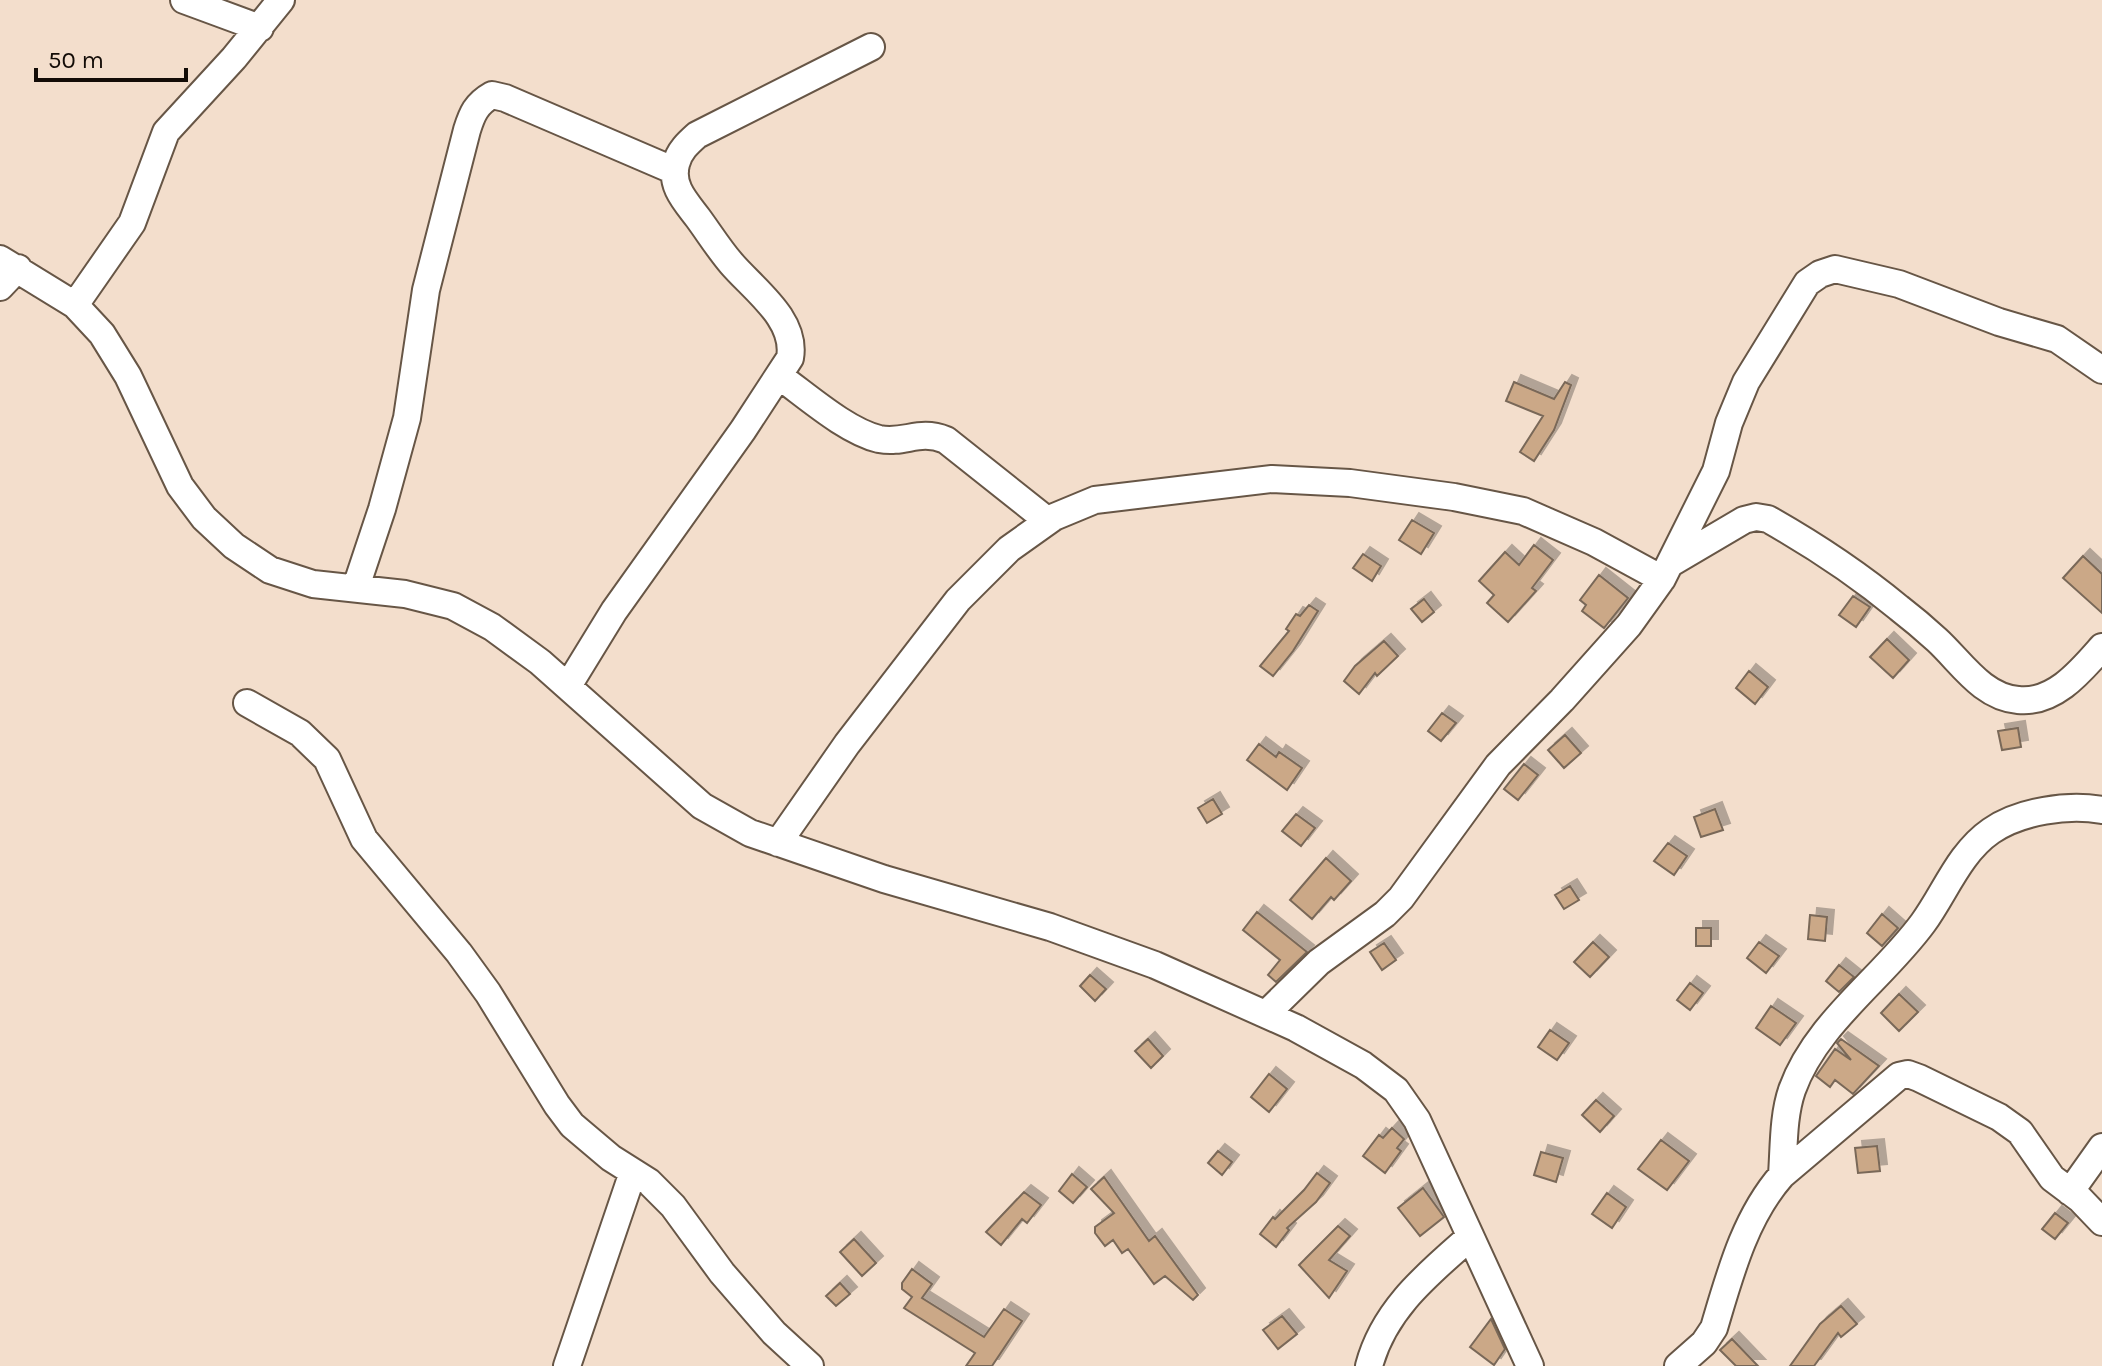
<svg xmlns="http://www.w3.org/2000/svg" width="2102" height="1366" font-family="Karla,sans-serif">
	<defs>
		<filter id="shadow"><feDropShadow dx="7" dy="-7" stdDeviation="0" flood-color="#0004"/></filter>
	</defs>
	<rect width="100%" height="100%" fill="#f3decc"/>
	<path fill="#cba887" stroke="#796858" stroke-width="2" filter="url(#shadow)" d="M1514,382L1554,399L1565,382L1571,385L1554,430L1534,461L1520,452L1543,416L1506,401Z
		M1412,520L1434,533L1421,554L1399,540Z
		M1534,545L1553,560L1532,588L1536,591L1508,622L1487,603L1494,595L1479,581L1505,552L1519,565Z
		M1363,554L1381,566L1372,581L1353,568Z
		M2083,556L2102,574V613L2063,578Z
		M1599,575L1628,598L1604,628L1582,611L1586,605L1580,600Z
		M1853,596L1870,607L1856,627L1839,615Z
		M1424,599L1434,612L1422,622L1411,609Z
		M1309,605L1318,611L1293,651L1273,676L1260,666L1289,631L1286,629L1296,614L1300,616Z
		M1887,639L1909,660L1893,678L1870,657Z
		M1384,641L1398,656L1377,676L1375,673L1359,694L1344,681L1355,666Z
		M1749,671L1768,687L1755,704L1736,688Z
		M1442,713L1456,723L1441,741L1428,731Z
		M2018,728L2021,747L2002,750L1998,731Z
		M1565,735L1581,753L1564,768L1548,750Z
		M1259,744L1276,757L1279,752L1302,768L1287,790L1247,760Z
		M1524,764L1538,775L1518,800L1504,789Z
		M1213,799L1222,814L1207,823L1198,808Z
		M1715,809L1723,830L1701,837L1694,817Z
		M1296,814L1315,828L1301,846L1282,831Z
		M1668,843L1687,856L1674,875L1654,861Z
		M1326,858L1351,881L1334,900L1331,897L1312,919L1290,900Z
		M1570,886L1579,900L1564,909L1555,895Z
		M1257,912L1307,952L1276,982L1268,975L1280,960L1243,930Z
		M1882,914L1898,928L1882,946L1867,933Z
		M1810,915L1827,917L1825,941L1808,939Z
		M1696,928H1711V946H1696Z
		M1593,942L1609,957L1590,977L1574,962Z
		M1759,942L1779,956L1766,973L1747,958Z
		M1384,943L1396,960L1382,970L1370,952Z
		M1839,965L1854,977L1839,992L1826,981Z
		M1090,975L1106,989L1095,1001L1080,986Z
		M1690,983L1703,993L1690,1010L1677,1000Z
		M1899,994L1918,1012L1899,1031L1881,1013Z
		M1771,1006L1796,1023L1780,1045L1756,1028Z
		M1550,1030L1569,1043L1557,1060L1538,1047Z
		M1148,1039L1163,1056L1151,1068L1135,1051Z
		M1841,1039L1879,1066L1853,1094L1835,1080L1830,1087L1816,1076L1835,1049L1851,1060L1837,1043Z
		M1269,1074L1287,1089L1269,1112L1251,1097Z
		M1596,1100L1614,1116L1600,1132L1582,1115Z
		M1392,1128L1404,1139L1397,1148L1401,1151L1385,1173L1363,1156L1379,1135L1383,1138Z
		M1661,1140L1689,1161L1667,1190L1638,1169Z
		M1877,1146L1880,1171L1858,1173L1855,1148Z
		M1218,1151L1232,1162L1222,1175L1208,1163Z
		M1541,1152L1563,1158L1556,1182L1534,1175Z
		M1317,1173L1330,1183L1316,1202L1287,1228L1289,1230L1276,1247L1260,1234L1273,1217L1275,1219L1304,1190Z
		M1072,1174L1087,1187L1073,1203L1059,1191Z
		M1104,1177L1149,1241L1155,1236L1198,1295L1193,1300L1165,1276L1154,1284L1128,1249L1122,1253L1113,1240L1105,1246L1095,1233V1227L1114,1213L1091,1189Z
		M1423,1188L1444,1217L1420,1236L1398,1208Z
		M1024,1192L1041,1205L1027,1223L1022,1219L1001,1245L986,1232Z
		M1607,1193L1626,1207L1612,1228L1592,1214Z
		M2055,1213L2068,1223L2055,1239L2042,1229Z
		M1338,1226L1350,1236L1329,1260L1347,1271L1329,1298L1299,1265Z
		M854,1239L876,1263L862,1276L840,1252Z
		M912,1269L932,1284L922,1298L984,1337L1004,1309L1022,1321L992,1366H966L975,1353L904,1308L912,1297L902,1289V1283Z
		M840,1283L850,1294L836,1306L826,1296Z
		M1841,1306L1857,1324L1841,1337L1838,1333L1814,1366H1790L1820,1324Z
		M1282,1316L1297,1334L1278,1349L1263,1330Z
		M1491,1319L1505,1349L1494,1365L1470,1347Z
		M1732,1339L1758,1366H1736L1720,1350Z"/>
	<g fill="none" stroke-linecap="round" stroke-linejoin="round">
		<g stroke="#675646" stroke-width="30">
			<path id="minor" d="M184,0L260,28
				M0,259L75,305L102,334L128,376L180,486L204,518L234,546L270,570L313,584L405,594L453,606L492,627L540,662L702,806L750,833L884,879L1050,927L1155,965L1296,1028L1363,1065L1396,1090L1417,1120L1530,1366
				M0,287L18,268
				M75,305L132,223L166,132L234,58L281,0
				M779,376C807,396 846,431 879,439C906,444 918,429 946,440L1048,521
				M1671,563L1744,520L1756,517L1768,519C1814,545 1859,575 1899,608C1912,618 1925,629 1937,640C1961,662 1982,697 2018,700C2054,704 2081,671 2102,647
				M356,587L382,509L407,418L426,290L467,130C472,114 476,104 492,95L505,98L675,171
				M568,686L614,611L743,430L790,358C797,319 753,289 731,263C719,249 709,233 698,218C686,202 670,186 676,164C679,151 688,143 697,135L871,47
				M247,703L300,733L327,759L364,839L459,953L488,993L557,1105L572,1125L611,1158L649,1182L673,1206L722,1273L774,1333L810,1366
				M778,843L847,744L958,600L1009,549L1054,517L1095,500L1272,479L1350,483L1454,497L1523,511L1594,542L1662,579
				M1266,1014L1319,962L1385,914L1401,898L1498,765L1562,700L1629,625L1662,579L1716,471L1729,423L1746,382L1807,283L1820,274L1835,269L1899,284L1999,322L2057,339L2102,370
				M1782,1175C1784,1147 1783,1116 1792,1090C1816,1023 1882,979 1923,923C1945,893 1959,853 1991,831C2020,811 2068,804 2102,810
				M2070,1192L2102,1147
				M567,1366L633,1172
				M1369,1366C1384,1309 1428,1274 1470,1237
				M1678,1366L1704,1343L1714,1328C1730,1274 1745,1217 1782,1175L1899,1076L1908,1074L1919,1078L1999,1117L2020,1132L2052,1178L2080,1199L2102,1222"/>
		</g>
		<use href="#minor" stroke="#fff" stroke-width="26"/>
	</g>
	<path d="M36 68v12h150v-12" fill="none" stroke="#130c07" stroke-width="4"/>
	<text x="48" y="68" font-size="24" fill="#130c07" stroke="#f3decc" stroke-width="6" paint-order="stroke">50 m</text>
</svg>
